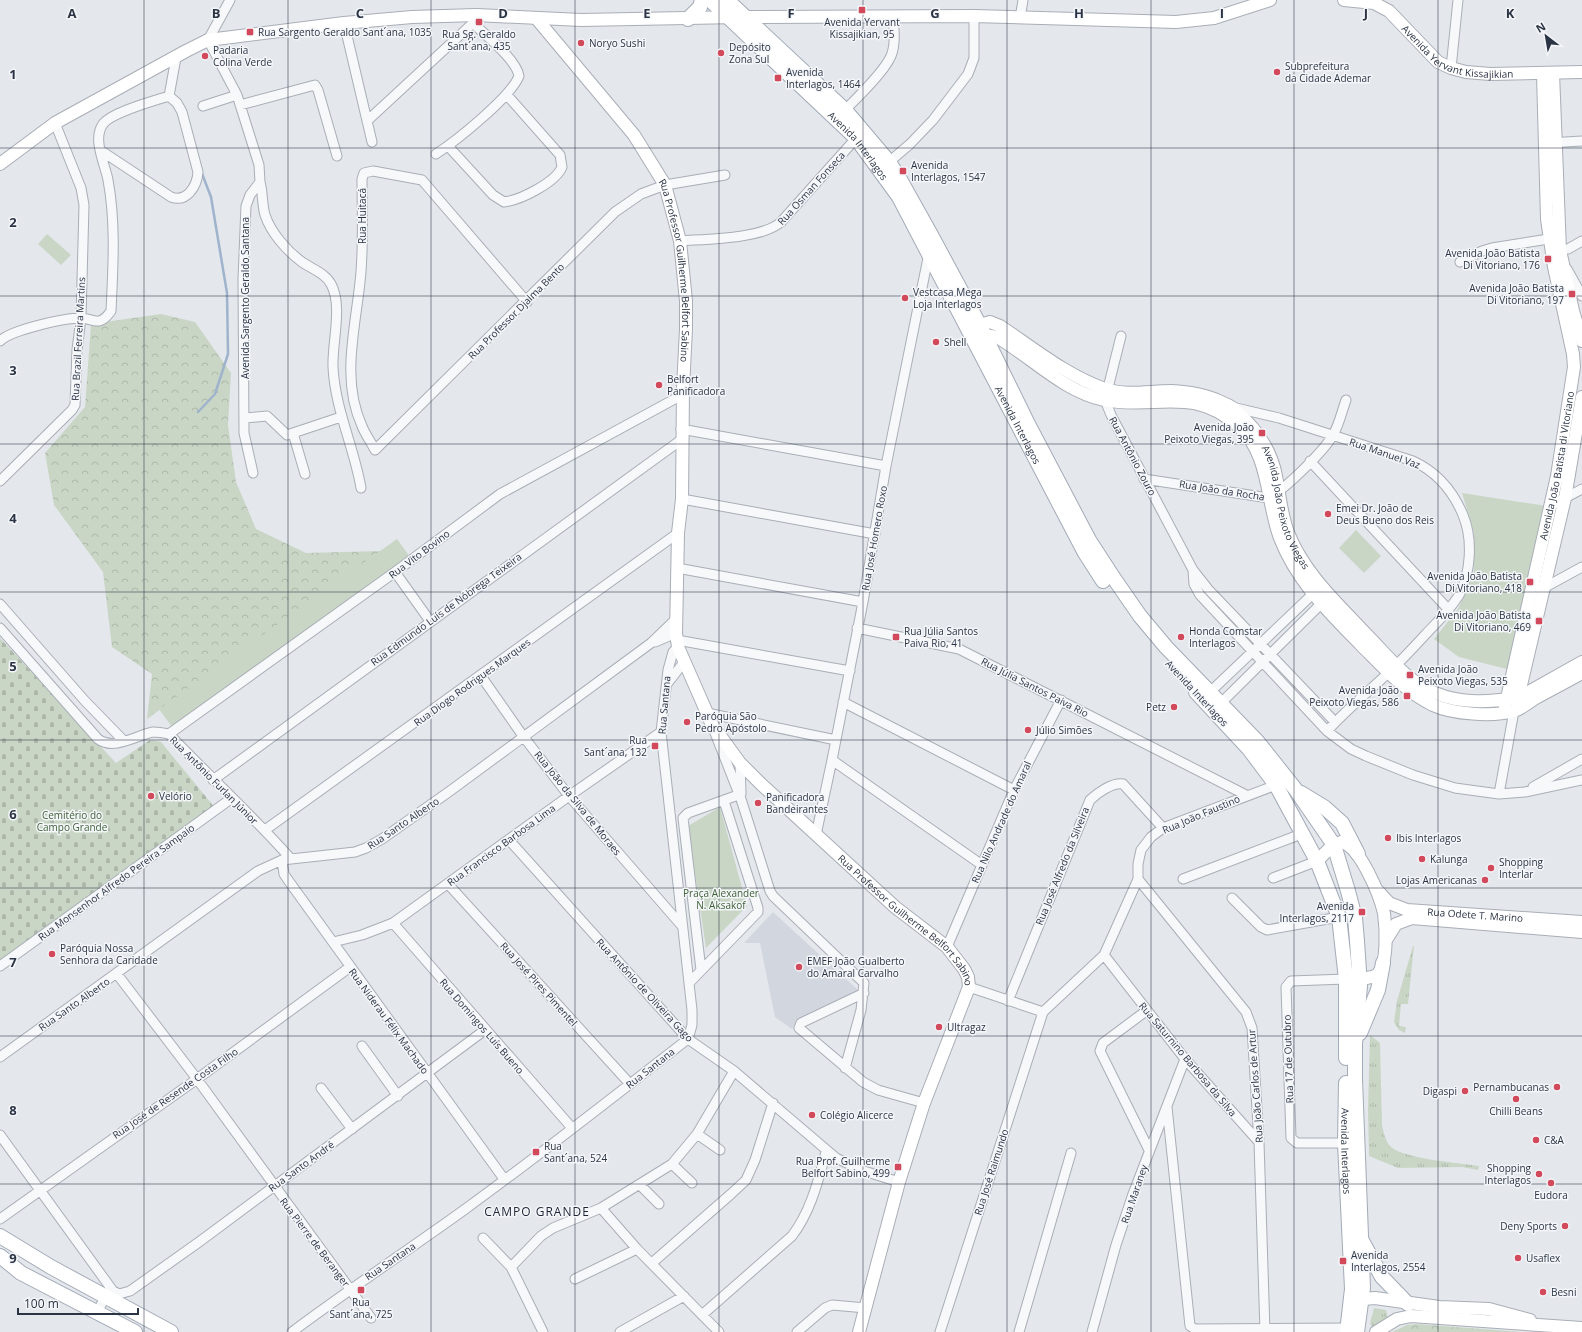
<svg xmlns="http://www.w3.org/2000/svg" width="1582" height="1332" font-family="'Open Sans',sans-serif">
	<defs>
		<pattern id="grass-tufts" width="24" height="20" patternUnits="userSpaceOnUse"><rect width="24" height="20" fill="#c9d6c5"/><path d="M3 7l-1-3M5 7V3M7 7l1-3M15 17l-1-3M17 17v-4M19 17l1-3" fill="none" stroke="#adb8ab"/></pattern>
		<pattern id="forest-crowns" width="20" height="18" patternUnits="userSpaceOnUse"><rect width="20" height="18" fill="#c9d6c5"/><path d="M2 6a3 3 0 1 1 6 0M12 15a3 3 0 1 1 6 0" fill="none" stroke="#adb8ab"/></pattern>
		<pattern id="cemetery-stones" width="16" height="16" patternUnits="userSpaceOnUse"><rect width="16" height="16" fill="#c9d6c5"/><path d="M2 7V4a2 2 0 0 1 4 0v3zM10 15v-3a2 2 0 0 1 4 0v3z" fill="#adb8ab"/></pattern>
	</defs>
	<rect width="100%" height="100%" fill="#e4e7ec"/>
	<path fill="#d2d6de" d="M773,912L858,990L796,1022L792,1029L775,1017L760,943H744Z"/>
	<path fill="url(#grass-tufts)" d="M1413,946H1414L1408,1004H1401L1399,1026L1406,1027L1405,1033L1399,1030L1394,1022L1397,1001Z
		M1370,1035L1380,1043L1382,1125C1384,1133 1385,1141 1391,1147C1405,1159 1460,1163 1479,1166L1478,1170L1462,1167L1398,1168L1369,1156L1368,1109Z
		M1374,1308L1386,1310L1388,1320L1373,1329L1370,1323Z"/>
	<path fill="url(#forest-crowns)" d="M161,314L195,322L231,373L228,425L236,482L256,529L306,553L381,551L147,719L152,674L112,647L103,572L54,505L45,453L85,407L91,324Z
		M1416,1324L1522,1332H1392L1407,1325Z"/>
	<path fill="url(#cemetery-stones)" d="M0,638L116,763L150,740L161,742L216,809L0,960Z"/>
	<path fill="#c9d6c5" d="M47,234L71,255L61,265L38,244Z
		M1462,493L1546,506L1507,669L1459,657L1434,639L1458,609L1474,574V533Z
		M1356,530L1381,556L1364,573L1339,548Z
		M397,539L410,557L172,727L159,709Z
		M720,807L747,906L706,948L688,826Z"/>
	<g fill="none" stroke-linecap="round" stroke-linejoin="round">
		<path stroke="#9fb4cc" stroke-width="2.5" d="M198,412L215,394L228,354L227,293L211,197L201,171"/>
		<g stroke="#a9aeb7" stroke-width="11">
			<path id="street" d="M230,0L208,40L237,95L259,165L260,182L250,195L246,206L243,279L244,433L253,473
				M1020,18L1023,0
				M344,23L372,142
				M1451,68L1458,0
				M169,96L176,58
				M240,105L315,85L318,90L337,156
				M203,106L237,95
				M845,110C858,97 884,72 891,56C896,44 894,29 893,16
				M367,121L473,23L474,19
				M1549,143L1582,141
				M448,146L493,195L504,202C521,200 556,182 562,167L560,155L507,95
				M436,154C456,141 511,97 519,76C516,59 486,36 473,23
				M889,162L910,144L933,120L968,74L974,58V16
				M260,182C263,193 262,205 265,215C271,233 287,251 302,262C312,269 325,273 331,284C343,306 332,342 333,367C335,409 354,447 361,488
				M680,241C706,239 762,239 781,222L859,135
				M1554,250L1568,249L1582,241
				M1460,262L1482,251L1492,248L1555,238
				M1567,269L1582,296
				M527,302L422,180L373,171L364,173L362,179C362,213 364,248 360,282C355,330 341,380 362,426C365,434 371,442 375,450L615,212L641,194L665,185L725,175
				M1121,336L1105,400L1111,415L1193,570L1208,589L1335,722
				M0,341C11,330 64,318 81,318C87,318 94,322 99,321C105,320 108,315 111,311C113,268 116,223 108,180C105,164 92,139 103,124C112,112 154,101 169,96L177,103L182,112L198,172C197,186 187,203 171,197L100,150
				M1232,407L1279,418L1413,461C1437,472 1453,491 1463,515C1473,539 1471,573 1459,595C1450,610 1437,622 1425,635C1413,648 1400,662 1387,674C1367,693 1346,710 1327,731
				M245,418L267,416L287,435L341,417
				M681,429L886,466
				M293,433L305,474
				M1310,461L1449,610
				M1144,479L1269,498C1285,489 1324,451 1333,435C1339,425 1342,411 1346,400
				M0,481L72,410L75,405L77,350L81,318L84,205L81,188L55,123
				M682,499L875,534
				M1550,506L1582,489
				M677,568L863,602
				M1193,570L1194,584L1200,595L1327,731L1351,749L1366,756L1413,775L1455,788L1499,794L1525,792L1582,780
				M395,572L430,621
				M1540,590L1582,567
				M0,604L85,701L124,741
				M0,628L98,739C114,751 137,735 153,732C159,732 164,733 169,734C209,776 252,815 291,859
				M857,628L959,649L1246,795
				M677,640L850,671
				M655,642L676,633
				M481,676L523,736L569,796L682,926
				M667,684L684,662
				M1209,693L1317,590
				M843,702L1014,790
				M1220,704L1326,599
				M707,713L836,740
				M715,733L741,799L770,891L773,896L864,983L861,1010L845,1068
				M169,734L395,572L500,494L682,395
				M832,760L982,865
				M740,763L741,793
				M213,780L681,440
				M1533,787L1582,759
				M1499,794L1514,711
				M265,830L678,533
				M816,835L832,760L863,602L886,466L929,253
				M509,840L688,1039L734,1071L836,1158L864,1171L899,1182
				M282,860L284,874L288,880L504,1179
				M1273,878L1317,861
				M1138,879L1246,1012L1252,1028L1259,1142L1265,1332
				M1183,879L1304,833
				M448,884L630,1084
				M1232,898L1261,927L1267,930L1339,917
				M393,923L572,1128
				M333,942L362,935L393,923L569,796L661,732
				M947,947L1014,790L1061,700
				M1104,955L1185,1059L1259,1142
				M0,966L232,798
				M701,970L683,818L688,813L741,794
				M117,974L197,1079L371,1318
				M689,983L758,912V908L724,801
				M969,987L1043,1012L1104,955L1138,879V864L1141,850L1151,837L1163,828L1276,785
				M864,993L801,1023L799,1028L863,1082L878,1090L924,1103
				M1008,1001L1090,800C1097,793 1113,782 1123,784L1163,828
				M1146,1011L1103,1043L1100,1051L1149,1150
				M362,1046L398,1096
				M0,1057L258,871L282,860L355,852L366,848L382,839L450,791L651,643L676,619
				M321,1088L352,1129
				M1167,1107L1190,1326L1195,1329L1348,1328
				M697,1134L720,1150
				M0,1135L113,1291L106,1296L97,1312
				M1345,1143H1297L1291,1138L1286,987L1291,981L1346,979
				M672,1164L692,1183
				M640,1185L659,1204
				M601,1208L637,1249L719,1332
				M0,1219L197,1079L350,967
				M483,1238L511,1267L543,1332
				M652,1263L731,1194L746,1180L755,1160L773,1103
				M511,1267L541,1236L553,1228L601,1208L672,1164L697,1134L734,1071
				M575,1279L637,1249
				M113,1291L119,1294L130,1291L199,1242L485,1030
				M702,1315L792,1236C811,1211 818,1181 826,1152
				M292,1332C348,1290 407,1251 464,1210C540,1155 614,1096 688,1039L692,1025V1010L661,732L668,670L673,652L678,647
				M620,1332L684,1296
				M797,1332L825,1308L832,1305L866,1308
				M940,1332L1043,1012
				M1019,1332L1071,1153
				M1092,1332L1116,1245L1133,1194L1185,1059"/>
		</g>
		<g stroke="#a9aeb7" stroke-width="14">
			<g id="secondary">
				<path id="s1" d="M1344,0L1374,3L1389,11L1438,62L1451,68L1466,72L1490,74L1582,72"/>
				<path id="s2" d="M536,18L634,135L665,185L680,241L686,301V329L683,388L682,499L678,533L676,633L678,647L707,713L711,723L740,763L761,784L895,907L947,947L964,969L968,977L969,987L924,1103L899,1182L859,1332"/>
				<path d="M1553,73L1560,250L1573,311L1582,341"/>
				<path d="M0,164L55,123L186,51L208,40L344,23L412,17L476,15L581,20L739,17L974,16L1176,22L1214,18L1270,0"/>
				<path id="s3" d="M971,328L990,322L1000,326C1033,348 1067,376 1105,389C1126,396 1149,391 1171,391C1188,392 1204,394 1219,401C1224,404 1230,405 1234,409C1255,427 1271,449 1276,476C1280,496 1281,516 1289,535C1305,574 1337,603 1366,634C1387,655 1406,681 1435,693C1461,704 1489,702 1518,698L1582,662"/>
				<path d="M977,340L984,335L997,337C1033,358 1063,391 1104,400C1156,410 1192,385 1238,426C1270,453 1266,501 1280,538C1297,582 1329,612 1361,645C1384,668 1404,691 1433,705C1453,714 1492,717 1514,711C1521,709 1528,703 1534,699C1550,690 1566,682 1582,673"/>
				<path d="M1517,702L1565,498L1582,397"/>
				<path id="s4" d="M1505,707L1557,476L1574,367L1573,354L1554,267L1547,219L1543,74"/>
				<path d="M1317,861L1330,848L1341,842C1360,845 1380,896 1384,913C1386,928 1388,962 1378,974C1375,977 1371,977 1367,978C1362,979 1357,980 1352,978"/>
				<path id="s5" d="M1378,891L1389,903L1407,910L1582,922"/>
				<path d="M1386,940L1396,924L1412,918L1582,932"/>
				<path d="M1352,1300L1375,1298L1439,1307L1489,1309L1530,1320"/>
				<path d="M1376,1332L1397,1319L1411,1316L1582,1328"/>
			</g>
		</g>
		<g stroke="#a3abb8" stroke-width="16">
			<g id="primary">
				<path id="s6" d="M710,0L856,138L899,197L1053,492L1085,553L1103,581"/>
				<path d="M727,0L845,110L889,162L898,176L931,235L979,324L1028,424L1089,540L1113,577L1140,616L1166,647L1257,741L1296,790L1334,845L1348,891L1355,918L1357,941L1360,986L1355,1044V1079L1363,1288L1357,1332"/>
				<path d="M688,19L700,7L702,0"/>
				<path d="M1196,692L1249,749L1276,785L1317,861L1339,917L1346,979V1058"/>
				<path d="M1301,793L1324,807L1342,823L1358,854"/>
				<path d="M1360,1033L1378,990L1383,963"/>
				<path id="s7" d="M1346,1083L1345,1143L1352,1289L1347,1332"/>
				<path d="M0,1236L51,1267L171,1332"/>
				<path d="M1362,1241L1382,1277L1408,1304"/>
				<path d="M0,1256L21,1273L135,1332"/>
			</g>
		</g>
		<use href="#street" stroke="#f7f8fa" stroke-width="9"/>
		<use href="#secondary" stroke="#fff" stroke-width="12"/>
		<use href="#primary" stroke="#fff" stroke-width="14"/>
	</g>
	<path fill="none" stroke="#2b3445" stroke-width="1" stroke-opacity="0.55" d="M144,0V1332M288,0V1332M431,0V1332M575,0V1332M719,0V1332M863,0V1332M1007,0V1332M1151,0V1332M1294,0V1332M1438,0V1332M0,148H1582M0,296H1582M0,444H1582M0,592H1582M0,740H1582M0,888H1582M0,1036H1582M0,1184H1582"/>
	<g fill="#d1495b" stroke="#f4f6f9" stroke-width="1.5">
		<rect x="858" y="6" width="8" height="8" rx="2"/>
		<rect x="475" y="18" width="8" height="8" rx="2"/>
		<rect x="246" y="28" width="8" height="8" rx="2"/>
		<circle cx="581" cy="43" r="4"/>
		<circle cx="721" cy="53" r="4"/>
		<circle cx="205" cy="56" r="4"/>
		<circle cx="1277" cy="72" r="4"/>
		<rect x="774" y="74" width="8" height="8" rx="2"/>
		<rect x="899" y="167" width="8" height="8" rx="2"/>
		<rect x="1544" y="255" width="8" height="8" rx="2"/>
		<rect x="1568" y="290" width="8" height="8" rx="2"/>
		<circle cx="905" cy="298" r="4"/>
		<circle cx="936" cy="342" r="4"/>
		<circle cx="659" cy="385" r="4"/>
		<rect x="1258" y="429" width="8" height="8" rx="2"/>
		<circle cx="1328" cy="514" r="4"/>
		<rect x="1526" y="578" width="8" height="8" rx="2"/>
		<rect x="1535" y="617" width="8" height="8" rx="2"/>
		<rect x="892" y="633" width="8" height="8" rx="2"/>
		<circle cx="1181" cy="637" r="4"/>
		<rect x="1406" y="671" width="8" height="8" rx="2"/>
		<rect x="1403" y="692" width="8" height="8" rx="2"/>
		<circle cx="1174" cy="707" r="4"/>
		<circle cx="687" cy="722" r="4"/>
		<circle cx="1028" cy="730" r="4"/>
		<rect x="651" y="742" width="8" height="8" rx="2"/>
		<circle cx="151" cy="796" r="4"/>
		<circle cx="758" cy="803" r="4"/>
		<circle cx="1388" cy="838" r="4"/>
		<circle cx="1422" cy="859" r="4"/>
		<circle cx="1491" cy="868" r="4"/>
		<circle cx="1485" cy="880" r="4"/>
		<rect x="1358" y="908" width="8" height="8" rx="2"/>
		<circle cx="52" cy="954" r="4"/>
		<circle cx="799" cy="967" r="4"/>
		<circle cx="939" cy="1027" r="4"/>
		<circle cx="1557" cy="1087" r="4"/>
		<circle cx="1465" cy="1091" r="4"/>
		<circle cx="1516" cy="1099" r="4"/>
		<circle cx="812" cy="1115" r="4"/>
		<circle cx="1536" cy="1140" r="4"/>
		<rect x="532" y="1148" width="8" height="8" rx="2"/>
		<rect x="894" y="1163" width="8" height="8" rx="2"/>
		<circle cx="1539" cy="1174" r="4"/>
		<circle cx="1551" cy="1183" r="4"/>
		<circle cx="1565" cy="1226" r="4"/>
		<circle cx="1518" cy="1258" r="4"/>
		<rect x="1339" y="1257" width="8" height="8" rx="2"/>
		<rect x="357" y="1286" width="8" height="8" rx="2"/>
		<circle cx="1543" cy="1292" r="4"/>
	</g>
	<g text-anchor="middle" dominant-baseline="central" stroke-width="3" stroke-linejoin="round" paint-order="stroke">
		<g font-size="10" fill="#2b3445" stroke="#f4f6f9" text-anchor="start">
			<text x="862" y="22" text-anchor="middle">Avenida Yervant<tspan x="862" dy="12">Kissajikian, 95</tspan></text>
			<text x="258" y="32">Rua Sargento Geraldo Sant´ana, 1035</text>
			<text x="479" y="34" text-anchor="middle">Rua Sg. Geraldo<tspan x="479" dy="12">Sant´ana, 435</tspan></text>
			<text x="589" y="43">Noryo Sushi</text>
			<text x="729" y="47">Depósito<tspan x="729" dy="12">Zona Sul</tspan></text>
			<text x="213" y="50">Padaria<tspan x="213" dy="12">Colina Verde</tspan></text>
			<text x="1285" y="66">Subprefeitura<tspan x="1285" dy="12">da Cidade Ademar</tspan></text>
			<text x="786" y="72">Avenida<tspan x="786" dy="12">Interlagos, 1464</tspan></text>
			<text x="911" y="165">Avenida<tspan x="911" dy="12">Interlagos, 1547</tspan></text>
			<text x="1540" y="253" text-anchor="end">Avenida João Batista<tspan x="1540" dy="12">Di Vitoriano, 176</tspan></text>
			<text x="1564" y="288" text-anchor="end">Avenida João Batista<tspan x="1564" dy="12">Di Vitoriano, 197</tspan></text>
			<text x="913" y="292">Vestcasa Mega<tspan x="913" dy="12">Loja Interlagos</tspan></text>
			<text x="944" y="342">Shell</text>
			<text x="667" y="379">Belfort<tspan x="667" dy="12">Panificadora</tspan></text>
			<text x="1254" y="427" text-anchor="end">Avenida João<tspan x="1254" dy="12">Peixoto Viegas, 395</tspan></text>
			<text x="1336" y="508">Emei Dr. João de<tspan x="1336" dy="12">Deus Bueno dos Reis</tspan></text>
			<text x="1522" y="576" text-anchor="end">Avenida João Batista<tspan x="1522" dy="12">Di Vitoriano, 418</tspan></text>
			<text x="1531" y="615" text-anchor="end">Avenida João Batista<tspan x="1531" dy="12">Di Vitoriano, 469</tspan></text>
			<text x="904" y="631">Rua Júlia Santos<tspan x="904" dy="12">Paiva Rio, 41</tspan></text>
			<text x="1189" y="631">Honda Comstar<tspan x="1189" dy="12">Interlagos</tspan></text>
			<text x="1418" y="669">Avenida João<tspan x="1418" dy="12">Peixoto Viegas, 535</tspan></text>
			<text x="1399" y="690" text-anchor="end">Avenida João<tspan x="1399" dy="12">Peixoto Viegas, 586</tspan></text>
			<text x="1166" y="707" text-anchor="end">Petz</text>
			<text x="695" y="716">Paróquia São<tspan x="695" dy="12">Pedro Apóstolo</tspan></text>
			<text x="1036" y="730">Júlio Simões</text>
			<text x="647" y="740" text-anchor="end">Rua<tspan x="647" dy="12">Sant´ana, 132</tspan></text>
			<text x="159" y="796">Velório</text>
			<text x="766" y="797">Panificadora<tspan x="766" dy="12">Bandeirantes</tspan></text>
			<text x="1396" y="838">Ibis Interlagos</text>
			<text x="1430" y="859">Kalunga</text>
			<text x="1499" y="862">Shopping<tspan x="1499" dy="12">Interlar</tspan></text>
			<text x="1477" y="880" text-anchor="end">Lojas Americanas</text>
			<text x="1354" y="906" text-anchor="end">Avenida<tspan x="1354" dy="12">Interlagos, 2117</tspan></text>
			<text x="60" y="948">Paróquia Nossa<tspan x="60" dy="12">Senhora da Caridade</tspan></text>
			<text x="807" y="961">EMEF João Gualberto<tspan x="807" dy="12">do Amaral Carvalho</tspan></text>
			<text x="947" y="1027">Ultragaz</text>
			<text x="1549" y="1087" text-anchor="end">Pernambucanas</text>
			<text x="1457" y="1091" text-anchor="end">Digaspi</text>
			<text x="1516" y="1111" text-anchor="middle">Chilli Beans</text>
			<text x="820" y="1115">Colégio Alicerce</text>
			<text x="1544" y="1140">C&amp;A</text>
			<text x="544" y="1146">Rua<tspan x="544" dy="12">Sant´ana, 524</tspan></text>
			<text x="890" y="1161" text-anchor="end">Rua Prof. Guilherme<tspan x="890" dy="12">Belfort Sabino, 499</tspan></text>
			<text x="1531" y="1168" text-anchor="end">Shopping<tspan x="1531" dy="12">Interlagos</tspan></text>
			<text x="1551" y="1195" text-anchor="middle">Eudora</text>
			<text x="1557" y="1226" text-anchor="end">Deny Sports</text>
			<text x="1351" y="1255">Avenida<tspan x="1351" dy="12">Interlagos, 2554</tspan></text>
			<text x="1526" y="1258">Usaflex</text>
			<text x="1551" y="1292">Besni</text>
			<text x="361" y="1302" text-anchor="middle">Rua<tspan x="361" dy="12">Sant´ana, 725</tspan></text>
		</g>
		<g font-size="10" fill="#2b3445" stroke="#f4f6f9">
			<text stroke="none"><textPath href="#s1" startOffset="132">Avenida Yervant Kissajikian</textPath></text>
			<text stroke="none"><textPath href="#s6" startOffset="208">Avenida Interlagos</textPath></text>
			<text transform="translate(811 188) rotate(-48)">Rua Osman Fonseca</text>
			<text transform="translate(362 216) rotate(-90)">Rua Huitacá</text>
			<text stroke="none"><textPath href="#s2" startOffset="298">Rua Professor Guilherme Belfort Sabino</textPath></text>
			<text transform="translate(245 298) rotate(-90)">Avenida Sargento Geraldo Santana</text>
			<text transform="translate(516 311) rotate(-45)">Rua Professor Djalma Bento</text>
			<text transform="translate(78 339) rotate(-87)">Rua Brazil Ferreira Martins</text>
			<text stroke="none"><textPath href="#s6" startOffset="531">Avenida Interlagos</textPath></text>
			<text transform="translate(1385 453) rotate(19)">Rua Manuel Vaz</text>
			<text transform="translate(1133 456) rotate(62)">Rua Antônio Zouro</text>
			<text stroke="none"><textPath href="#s4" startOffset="247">Avenida João Batista di Vitoriano</textPath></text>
			<text transform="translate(1222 490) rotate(9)">Rua João da Rocha</text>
			<text stroke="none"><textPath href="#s3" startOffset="400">Avenida João Peixoto Viegas</textPath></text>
			<text transform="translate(874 538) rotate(-80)">Rua José Homero Roxo</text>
			<text transform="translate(419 554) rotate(-37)">Rua Vito Bovino</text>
			<text transform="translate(446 609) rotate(-36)">Rua Edmundo Luís de Nóbrega Teixeira</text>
			<text transform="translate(472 682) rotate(-36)">Rua Diogo Rodrigues Marques</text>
			<text transform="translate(1035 687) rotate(27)">Rua Júlia Santos Paiva Rio</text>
			<text transform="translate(1197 693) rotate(47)">Avenida Interlagos</text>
			<text transform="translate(664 705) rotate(-85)">Rua Santana</text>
			<text transform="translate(214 780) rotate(45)">Rua Antônio Furlan Júnior</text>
			<text transform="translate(578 803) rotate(51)">Rua João da Silva de Moraes</text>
			<text transform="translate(1201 814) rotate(-23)">Rua João Faustino</text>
			<text transform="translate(1001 822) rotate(-66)">Rua Nilo Andrade do Amaral</text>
			<text transform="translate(403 823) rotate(-34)">Rua Santo Alberto</text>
			<text transform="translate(501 845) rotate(-36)">Rua Francisco Barbosa Lima</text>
			<text transform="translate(1062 866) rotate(-68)">Rua José Alfredo da Silveira</text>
			<text transform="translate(116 882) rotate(-36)">Rua Monsenhor Alfredo Pereira Sampaio</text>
			<text stroke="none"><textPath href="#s5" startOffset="104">Rua Odete T. Marino</textPath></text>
			<text stroke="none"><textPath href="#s2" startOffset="1038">Rua Professor Guilherme Belfort Sabino</textPath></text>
			<text transform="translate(539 984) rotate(48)">Rua José Pires Pimentel</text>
			<text transform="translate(645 990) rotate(47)">Rua Antônio de Oliveira Gago</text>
			<text transform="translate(74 1004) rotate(-35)">Rua Santo Alberto</text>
			<text transform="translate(389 1021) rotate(54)">Rua Niderau Félix Machado</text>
			<text transform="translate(482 1026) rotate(49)">Rua Domingos Luís Bueno</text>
			<text transform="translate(1188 1059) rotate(50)">Rua Saturnino Barbosa da Silva</text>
			<text transform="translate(1288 1059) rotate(-92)">Rua 17 de Outubro</text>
			<text transform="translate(650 1068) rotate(-38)">Rua Santana</text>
			<text transform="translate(1255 1086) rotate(-94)">Rua João Carlos de Artur</text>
			<text transform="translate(175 1093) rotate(-35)">Rua José de Resende Costa Filho</text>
			<text stroke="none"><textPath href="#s7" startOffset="68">Avenida Interlagos</textPath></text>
			<text transform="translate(301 1166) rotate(-36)">Rua Santo André</text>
			<text transform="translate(991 1172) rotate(-72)">Rua José Raimundo</text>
			<text transform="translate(1134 1194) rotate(-71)">Rua Maraney</text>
			<text transform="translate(315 1242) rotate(53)">Rua Pierre de Beranger</text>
			<text transform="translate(390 1261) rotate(-34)">Rua Santana</text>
		</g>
		<g font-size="10" fill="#3f6138" stroke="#f4f6f9">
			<text x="72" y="815">Cemitério do<tspan x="72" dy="12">Campo Grande</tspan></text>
			<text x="721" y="893">Praça Alexander<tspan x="721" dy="12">N. Aksakof</tspan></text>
		</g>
		<g font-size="12" letter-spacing="1" fill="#1d2536" stroke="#f4f6f9">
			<text x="537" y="1211">CAMPO GRANDE</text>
		</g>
	</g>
	<g font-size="13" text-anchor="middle" font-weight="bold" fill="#2b3445" stroke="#f4f6f9" stroke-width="3" stroke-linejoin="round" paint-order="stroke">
		<text x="72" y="18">A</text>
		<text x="216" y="18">B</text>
		<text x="360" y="18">C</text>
		<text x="503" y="18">D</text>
		<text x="647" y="18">E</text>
		<text x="791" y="18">F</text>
		<text x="935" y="18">G</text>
		<text x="1079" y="18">H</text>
		<text x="1222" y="18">I</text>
		<text x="1366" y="18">J</text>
		<text x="1510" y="18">K</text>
		<text x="13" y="79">1</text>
		<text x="13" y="227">2</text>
		<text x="13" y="375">3</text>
		<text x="13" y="523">4</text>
		<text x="13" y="671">5</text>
		<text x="13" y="819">6</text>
		<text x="13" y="967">7</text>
		<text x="13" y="1115">8</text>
		<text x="13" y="1263">9</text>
	</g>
	<g transform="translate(1546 36) rotate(329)" stroke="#f4f6f9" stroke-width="3" paint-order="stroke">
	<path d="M0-3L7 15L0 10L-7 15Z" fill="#2b3445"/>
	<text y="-6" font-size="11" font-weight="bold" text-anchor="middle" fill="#2b3445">N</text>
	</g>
	<path d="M18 1308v6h120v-6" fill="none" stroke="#2b3445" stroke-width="2"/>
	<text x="24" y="1308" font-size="12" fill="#2b3445" stroke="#f4f6f9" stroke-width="3" paint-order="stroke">100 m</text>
</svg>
